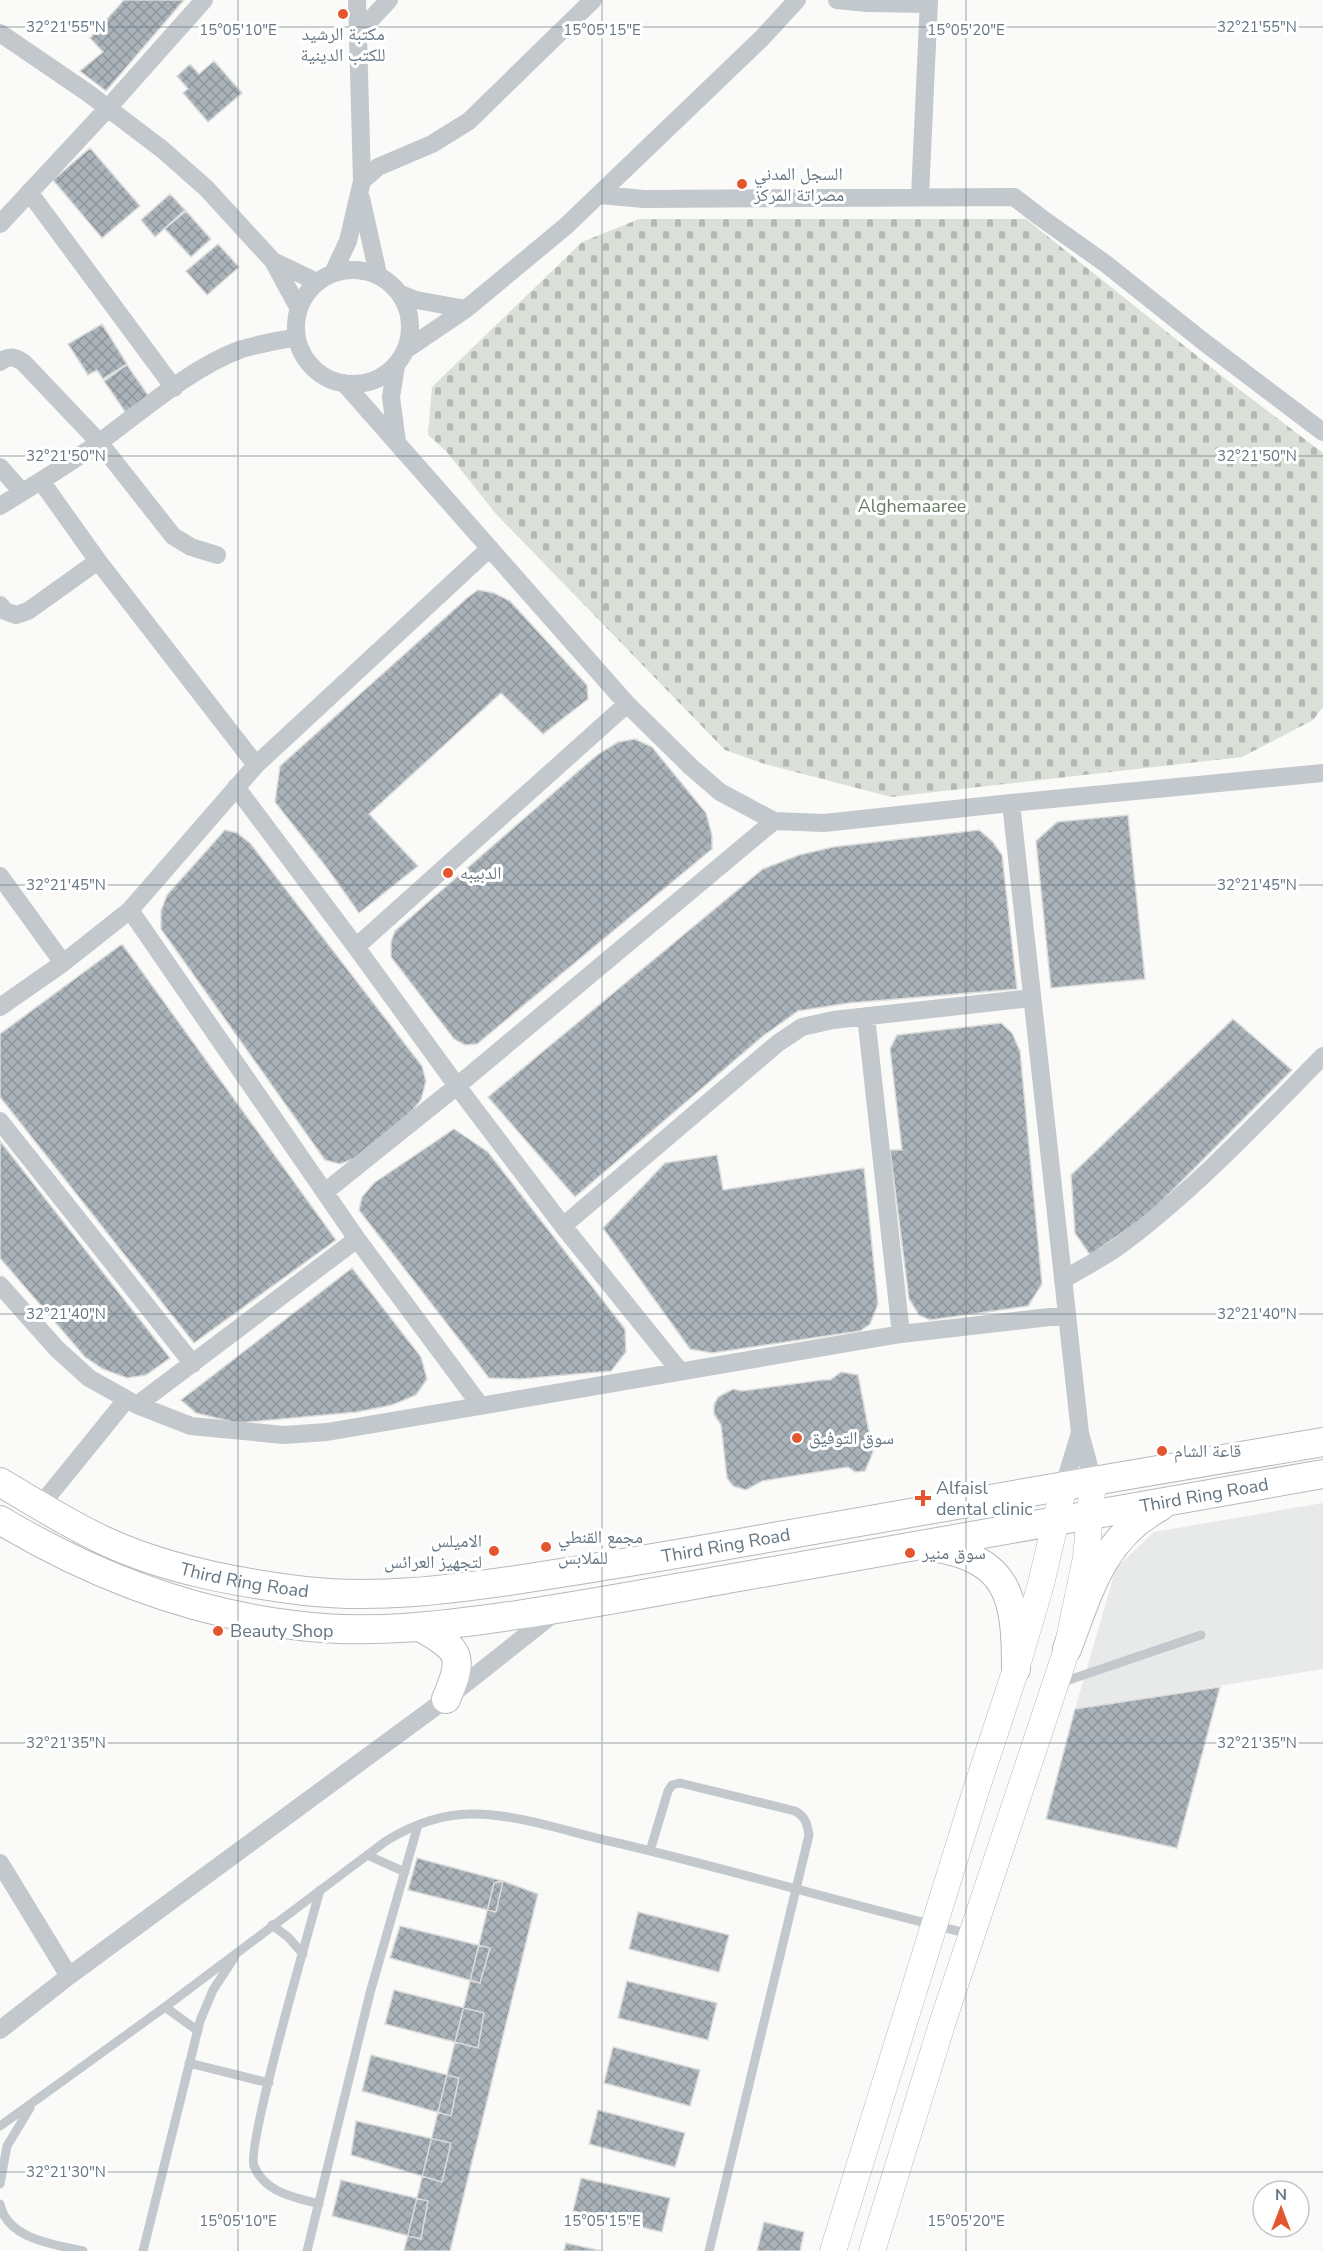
<svg xmlns="http://www.w3.org/2000/svg" width="1323" height="2251" font-family="'Nunito Sans','Noto Naskh Arabic',sans-serif">
	<defs>
		<pattern id="cemetery-stones" width="16" height="16" patternUnits="userSpaceOnUse" patternTransform="scale(1.5)"><rect width="16" height="16" fill="#dadfd7"/><path d="M2 7V4a2 2 0 0 1 4 0v3zM10 15v-3a2 2 0 0 1 4 0v3z" fill="#b4b9b4"/></pattern>
		<pattern id="building-cross-hatch" width="8" height="8" patternUnits="userSpaceOnUse" patternTransform="scale(1.5)"><rect width="8" height="8" fill="#aab3b9"/><path d="M0 0l8 8M0 8l8-8" fill="none" stroke="#8e969c"/></pattern>
	</defs>
	<rect width="100%" height="100%" fill="#fafaf8"/>
	<path fill="#e8e9e9" d="M1323,1503V1669L1075,1709L1116,1568L1154,1532Z"/>
	<path fill="url(#cemetery-stones)" d="M639,219H1026L1227,380L1323,453V707L1313,720L1242,757L891,797L765,764L725,750L496,514L446,451L428,435L432,387L582,242Z"/>
	<path fill="url(#building-cross-hatch)" stroke="#dcdcda" stroke-width="1.5" d="M124,0H184L106,91L80,71L103,52L90,38Z
		M214,61L242,93L208,122L183,93L188,89L177,76L190,64L199,74Z
		M90,148L140,206L102,238L53,180Z
		M170,194L185,210L155,237L141,220Z
		M186,211L211,239L191,257L165,229Z
		M218,244L239,267L207,295L186,271Z
		M102,324L127,364L103,379L97,370L88,375L68,344Z
		M127,365L150,398L126,413L104,381Z
		M478,590L494,593L510,601L587,685L588,699L543,734L501,693L369,814L418,866L359,913L327,868L275,802L280,766L467,598Z
		M635,739L652,747L706,813L712,835V849L477,1044L465,1045L454,1039L391,957V942L395,931L597,755L618,742Z
		M1128,815L1145,979L1051,988L1036,841L1057,822Z
		M225,830L237,833L250,843L422,1066L426,1081L421,1100L412,1111L356,1158L340,1164L325,1160L161,929V911L167,895Z
		M979,830L992,841L1002,855L1017,989L849,1003L798,1011L763,1036L575,1197L488,1097L763,869L799,855L833,847Z
		M122,944L336,1240L194,1343L0,1097V1034Z
		M1233,1019L1292,1070L1149,1214L1090,1255L1075,1233L1071,1175Z
		M1001,1023L1012,1033L1020,1051L1042,1284L1028,1306L930,1320L919,1315L909,1299L890,1150H902L890,1049L897,1035Z
		M454,1129L488,1152L625,1329L626,1352L611,1371L520,1379L489,1378L359,1210L362,1197L374,1183Z
		M0,1141L170,1358L146,1375L127,1378L103,1369L85,1357L0,1258Z
		M717,1155L723,1190L864,1168L878,1304L870,1324L860,1331L712,1353L690,1349L603,1228L665,1163Z
		M352,1268L421,1357L427,1379L416,1395L392,1405L357,1412L237,1423L196,1413L181,1400Z
		M841,1372L858,1375L873,1452L865,1471L855,1472L848,1467L762,1481L746,1490L733,1486L727,1478L721,1425L714,1414V1405L718,1397L733,1389L742,1391L822,1380H830Z
		M1220,1687L1177,1848L1046,1819L1075,1709Z
		M417,1858L503,1881L496,1912L408,1890Z
		M503,1881L538,1894L450,2251H404L494,1883Z
		M638,1912L729,1935L719,1972L629,1949Z
		M400,1926L490,1948L480,1983L390,1958Z
		M627,1981L717,2003L708,2040L618,2018Z
		M394,1990L484,2013L478,2048L385,2024Z
		M613,2047L700,2070L690,2106L604,2083Z
		M371,2055L459,2078L451,2116L362,2091Z
		M598,2110L685,2133L675,2167L589,2144Z
		M356,2121L451,2143L442,2182L351,2155Z
		M581,2178L670,2198L662,2232L573,2211Z
		M341,2180L428,2201L421,2239L332,2216Z
		M764,2222L804,2232L800,2251H757Z
		M566,2243L602,2251H564Z"/>
	<g fill="none" stroke-linecap="round" stroke-linejoin="round">
		<g stroke="#b3babf" stroke-width="27">
			<path id="secondary" d="M833,2251L977,1787L1016,1669L1041,1584L1064,1485
				M872,2251L943,2021L1067,1649L1086,1558L1093,1481"/>
		</g>
		<g stroke="#b5babe" stroke-width="30">
			<g id="primary">
				<path id="s1" d="M0,1482C35,1503 70,1525 107,1542C168,1570 238,1583 305,1591C377,1599 444,1590 516,1580C594,1568 673,1555 751,1541C942,1507 1132,1474 1323,1442"/>
				<path id="s2" d="M0,1520C90,1574 188,1612 293,1625C368,1635 442,1626 517,1615C591,1604 665,1590 739,1577C933,1542 1128,1509 1323,1474"/>
				<path d="M930,1547C1010,1558 1016,1598 1016,1669"/>
				<path d="M422,1628C460,1650 465,1656 446,1699"/>
				<path d="M1067,1649C1089,1592 1102,1538 1160,1507"/>
			</g>
		</g>
		<path stroke="#c3c8cc" stroke-width="9" d="M1060,1683L1201,1635
			M650,1851L668,1791L672,1785L680,1783L795,1811C806,1817 807,1824 809,1835L709,2251
			M367,1855L405,1872
			M272,1925L288,1937L303,1954
			M165,2007L198,2031
			M189,2063L269,2083
			M0,2126L165,2007L386,1841C412,1825 441,1814 472,1814C518,1814 565,1831 609,1841C730,1869 849,1905 970,1934
			M0,2184L7,2146L30,2108
			M0,2204C7,2239 53,2244 83,2251
			M319,2204C294,2197 265,2193 254,2166C246,2146 310,1927 320,1890
			M143,2251L200,2021L213,1990L234,1958
			M307,2251L370,1993L418,1825"/>
		<path stroke="#c3c8cc" stroke-width="18" d="M837,0L867,3L929,4
			M0,33L88,93L163,150L206,188L273,261L299,309
			M358,33L389,0
			M362,181L378,167L432,144L469,121L593,0
			M29,192L174,388
			M600,195L644,199L1014,197L1040,217L1106,264L1204,342L1323,432
			M920,196L929,0
			M361,198L378,274
			M0,224L108,108L204,0
			M273,261L317,282
			M296 327a57 57 0 1 1 114 0a57 57 0 1 1-114 0Z
			M333,273L348,241L362,181L357,0
			M401,294L416,300L466,309
			M407,349L466,309L566,226L762,38L797,0
			M0,362C9,355 14,357 23,362L99,442L173,536L191,547L217,555
			M396,366L391,397L397,442
			M344,383L627,704L691,767L720,792L774,821L824,823L1011,803L1080,1433L1093,1481
			M0,467L22,492
			M41,481L98,561
			M0,506C34,485 68,465 101,441C142,411 191,368 239,350C257,344 278,341 297,337
			M0,605L5,611L16,615L28,611L98,561L256,765
			M236,787L356,947L457,1086L563,1226L679,1370
			M1011,803L1323,773
			M0,876L63,963
			M130,910L357,1239L480,1405
			M356,947L627,704
			M0,1007L63,963L130,910L256,765L490,548
			M866,1016L901,1334
			M0,1121L193,1364
			M325,1192L457,1086L774,821
			M563,1226L778,1043L802,1027L833,1020L1032,998
			M1063,1280C1084,1267 1107,1256 1126,1241C1197,1187 1260,1120 1323,1056
			M0,1285L57,1349L89,1378L137,1405L191,1426L284,1435L327,1432L901,1334L1067,1315
			M137,1405L357,1239
			M1064,1485L1080,1433
			M40,1506L126,1400
			M0,1863L69,1976
			M0,2030L69,1976L446,1699L557,1611"/>
		<use href="#secondary" stroke="#fff" stroke-width="26"/>
		<use href="#primary" stroke="#fff" stroke-width="28"/>
	</g>
	<path fill="none" stroke="#657683" stroke-width="1.5" stroke-opacity="0.45" d="M238,0V2251M602,0V2251M966,0V2251M0,27H1323M0,456H1323M0,885H1323M0,1314H1323M0,1743H1323M0,2172H1323"/>
	<g fill="#e4572e" stroke="#fff" stroke-width="2">
		<circle cx="343" cy="14" r="6"/>
		<circle cx="742" cy="184" r="6"/>
		<circle cx="448" cy="873" r="6"/>
		<circle cx="797" cy="1438" r="6"/>
		<circle cx="1162" cy="1451" r="6"/>
		<path d="M920 1489h6v6h6v6h-6v6h-6v-6h-6v-6h6z"/>
		<circle cx="546" cy="1547" r="6"/>
		<circle cx="494" cy="1551" r="6"/>
		<circle cx="910" cy="1553" r="6"/>
		<circle cx="218" cy="1631" r="6"/>
	</g>
	<g text-anchor="middle" dominant-baseline="central" stroke-width="6" stroke-linejoin="round" paint-order="stroke">
		<g font-size="18" fill="#657683" stroke="#fff" text-anchor="start">
			<text x="343" y="34" text-anchor="middle">مكتبة الرشيد<tspan x="343" dy="21">للكتب الدينية</tspan></text>
			<text x="754" y="174">السجل المدني<tspan x="754" dy="21">مصراتة المركز</tspan></text>
			<text x="460" y="873">الدبيبه</text>
			<text x="809" y="1438">سوق التوفيق</text>
			<text x="1174" y="1451">قاعة الشام</text>
			<text x="936" y="1488">Alfaisl<tspan x="936" dy="21">dental clinic</tspan></text>
			<text x="558" y="1537">مجمع القنطي<tspan x="558" dy="21">للملابس</tspan></text>
			<text x="482" y="1541" text-anchor="end">الاميلس<tspan x="482" dy="21">لتجهيز العرائس</tspan></text>
			<text x="922" y="1553">سوق منير</text>
			<text x="230" y="1631">Beauty Shop</text>
		</g>
		<g font-size="18" fill="#687a64" stroke="#fff">
			<text x="912" y="506">Alghemaaree</text>
		</g>
		<g font-size="18" fill="#657683" stroke="#fff">
			<text stroke="none"><textPath href="#s2" startOffset="1236">Third Ring Road</textPath></text>
			<text stroke="none"><textPath href="#s1" startOffset="752">Third Ring Road</textPath></text>
			<text stroke="none"><textPath href="#s1" startOffset="266">Third Ring Road</textPath></text>
		</g>
	</g>
	<g font-size="15" text-anchor="middle" fill="#657683" stroke="#fff" stroke-width="6" stroke-linejoin="round" paint-order="stroke">
		<text x="66" y="32">32°21'55"N</text>
		<text x="1257" y="32">32°21'55"N</text>
		<text x="238" y="35">15°05'10"E</text>
		<text x="602" y="35">15°05'15"E</text>
		<text x="966" y="35">15°05'20"E</text>
		<text x="66" y="461">32°21'50"N</text>
		<text x="1257" y="461">32°21'50"N</text>
		<text x="66" y="890">32°21'45"N</text>
		<text x="1257" y="890">32°21'45"N</text>
		<text x="66" y="1319">32°21'40"N</text>
		<text x="1257" y="1319">32°21'40"N</text>
		<text x="66" y="1748">32°21'35"N</text>
		<text x="1257" y="1748">32°21'35"N</text>
		<text x="66" y="2177">32°21'30"N</text>
		<text x="238" y="2226">15°05'10"E</text>
		<text x="602" y="2226">15°05'15"E</text>
		<text x="966" y="2226">15°05'20"E</text>
	</g>
	<g transform="translate(1281 2209)"><circle r="28" fill="#ffffff" stroke="#c1c8cd" stroke-width="1.5"/>
	<path d="M0-4.5L10 22L0 15L-10 22Z" fill="#e4572e"/>
	<text y="-9" font-size="16" font-weight="bold" text-anchor="middle" fill="#657683">N</text>
	</g>
</svg>
